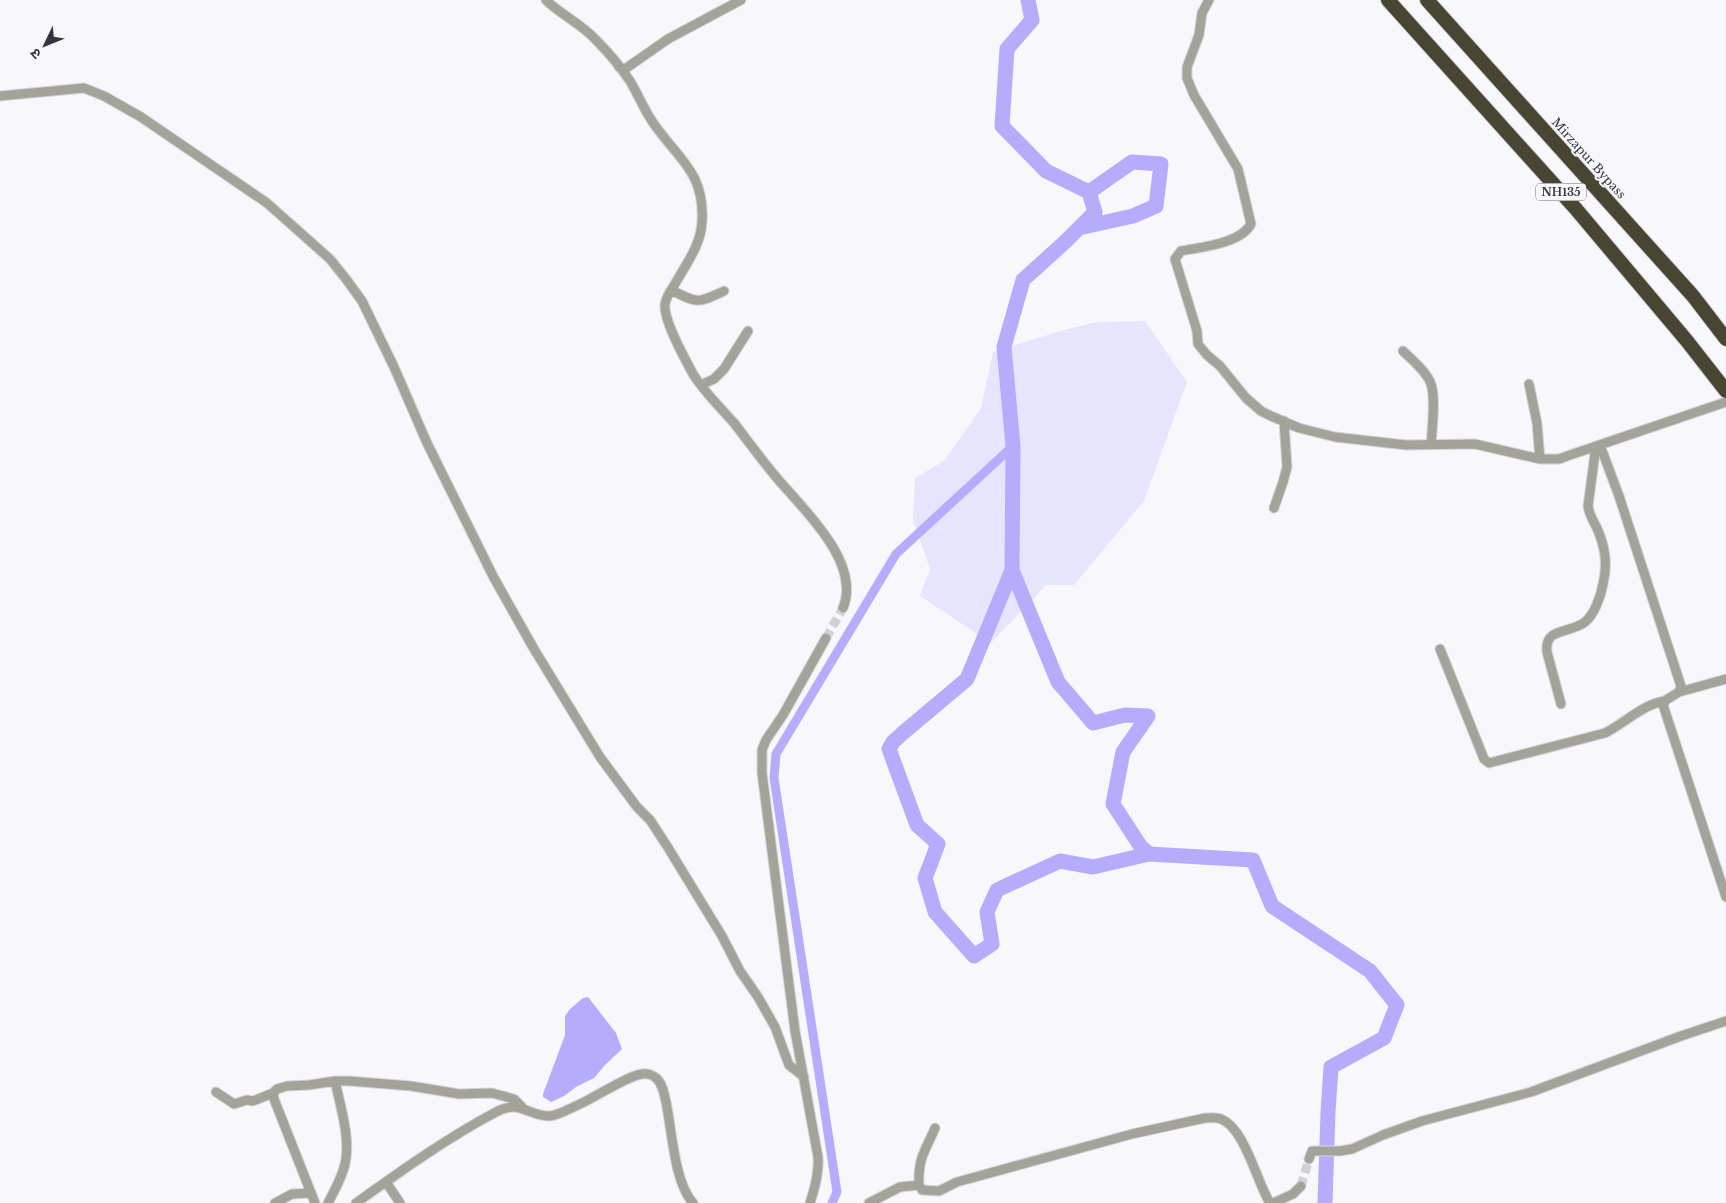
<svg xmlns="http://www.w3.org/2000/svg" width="1726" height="1203" font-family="'Libre Baskerville','Noto Sans Devanagari',serif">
	<rect width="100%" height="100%" fill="#f8f7fc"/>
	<path fill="#e7e5fd" d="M1145,321L1187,382L1144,501L1074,585H1046L991,643L920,596L930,569L913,519L915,478L944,461L981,408L993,352L1064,330L1097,322Z"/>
	<path fill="#b6acfc" d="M588,997L616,1033L622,1049L605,1065L594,1078L576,1087L564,1096L551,1102L543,1097V1094L565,1035V1016L570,1009L583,998Z"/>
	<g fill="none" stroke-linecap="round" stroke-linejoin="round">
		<path stroke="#b6acfc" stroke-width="9" d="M832,1203L837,1192L774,778L776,754L896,554L1013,446"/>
		<path stroke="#b6acfc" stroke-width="15" d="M1028,0L1032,20L1007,49L1002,126L1046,171L1089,192L1095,212L1066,241L1023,280L1004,347L1013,446L1012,570L1058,682L1093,723L1125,715L1148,716L1123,752L1113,804L1141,847L1149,854L1253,860L1272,906L1370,971L1397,1005L1384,1038L1331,1067L1328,1112L1325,1203
			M1079,228L1133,216L1156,206L1161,164L1132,162L1089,192
			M1012,570L967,679L904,732L893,742L889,749L917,825L938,844L925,878L935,912L974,956L992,944L987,912L997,890L1060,861L1093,867L1149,854"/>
		<path stroke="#d1d0d6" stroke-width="9" stroke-dasharray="9 4.5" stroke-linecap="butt" d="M826,638L843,608
			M1301,1186L1309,1159"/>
		<g stroke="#d5d4da" stroke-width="11">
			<path id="minor" d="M546,0C561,15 582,24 596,40C608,52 620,66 630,81C638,94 644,110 654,124C678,159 705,172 702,222C701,245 686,264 675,284C671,290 666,297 665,304C663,320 685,359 693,374C704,392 720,407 734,423C748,441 761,459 776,477C802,508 862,562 843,608
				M1209,0L1202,13L1199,35L1187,67V78L1194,95L1238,169L1251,224C1240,244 1201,247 1181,251L1175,259L1197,331L1198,344L1207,355L1220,366L1246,398L1261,411L1271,416L1299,428L1335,437L1406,445L1475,444L1540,459H1559L1570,455L1726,402
				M619,67L625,69L668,39L741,0
				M0,96L84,88L104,96L141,117L267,203L330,259L346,279L362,301L394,367L427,443L494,578L534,649L600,757L637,807L650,820L667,846L722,936L740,971L758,997L775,1027L789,1065L804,1077
				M671,290C697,303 697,304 724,291
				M1403,351C1412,360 1427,372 1431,384C1436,400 1432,428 1431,445
				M1529,384L1537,423L1540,459
				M701,385L714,379L724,369L748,331
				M1600,445L1619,496L1681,686L1679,692L1666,700L1663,705L1726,897
				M1274,508L1283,482L1287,467L1284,421
				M1440,649L1484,759L1489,763L1605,733C1625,723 1642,705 1664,701
				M1679,692L1726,679
				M1561,704L1547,652C1544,627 1570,634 1585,622C1594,615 1601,596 1603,584C1608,563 1605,547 1597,528C1593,521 1589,514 1588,506L1596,446
				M216,1092L234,1104L247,1100L253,1101L273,1093
				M1309,1159L1312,1151H1340L1352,1149L1383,1135L1422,1121L1531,1092L1681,1036L1726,1021
				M386,1182L400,1203
				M919,1185C918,1157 925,1152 935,1128
				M275,1203L292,1194L310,1193
				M315,1203L274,1099L273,1093L277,1089L287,1086L309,1085L335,1081H349L411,1086L459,1094L492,1093L514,1099L522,1107
				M328,1203C334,1191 342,1178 345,1164C351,1139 340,1105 335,1081
				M356,1203C401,1171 447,1138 496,1112C521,1099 527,1116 550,1116C559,1115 569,1109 578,1105C594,1098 627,1076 642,1074C647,1073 653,1075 656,1078C663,1084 664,1094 666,1102C672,1130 674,1182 693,1203
				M810,1203C815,1187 819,1173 818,1157L795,1031L762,773V750L766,740L783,715L826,638
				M869,1203L900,1187L919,1185L922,1190L939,1191L957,1182L1132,1134L1205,1118C1210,1118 1216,1117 1221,1119C1245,1128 1257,1183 1270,1203
				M1273,1203L1293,1194L1301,1186"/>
		</g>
		<g stroke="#d5d4da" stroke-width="16">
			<path id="highway" d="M1388,0L1576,209L1687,341L1726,391
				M1427,0L1693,296L1726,339"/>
		</g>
		<use href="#minor" stroke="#a4a399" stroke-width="9"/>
		<use href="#highway" stroke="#484532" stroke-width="14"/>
	</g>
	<g text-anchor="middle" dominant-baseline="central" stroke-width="4" stroke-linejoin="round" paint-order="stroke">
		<rect fill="#f8f7fc" stroke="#706f78" stroke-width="1" x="1536" y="183.5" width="50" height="17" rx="4"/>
		<g font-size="11" font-weight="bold" fill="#36353f">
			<text x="1561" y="192">NH135</text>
		</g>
		<g font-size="12" fill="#36353f" stroke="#f8f7fc">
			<text transform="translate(1589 158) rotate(48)">Mirzapur Bypass</text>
		</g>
	</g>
	<g transform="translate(45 45) rotate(227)" stroke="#f8f7fc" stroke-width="4" paint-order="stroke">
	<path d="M0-4L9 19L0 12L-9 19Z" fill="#36353f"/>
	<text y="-8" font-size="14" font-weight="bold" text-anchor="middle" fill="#36353f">उ</text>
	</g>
</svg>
